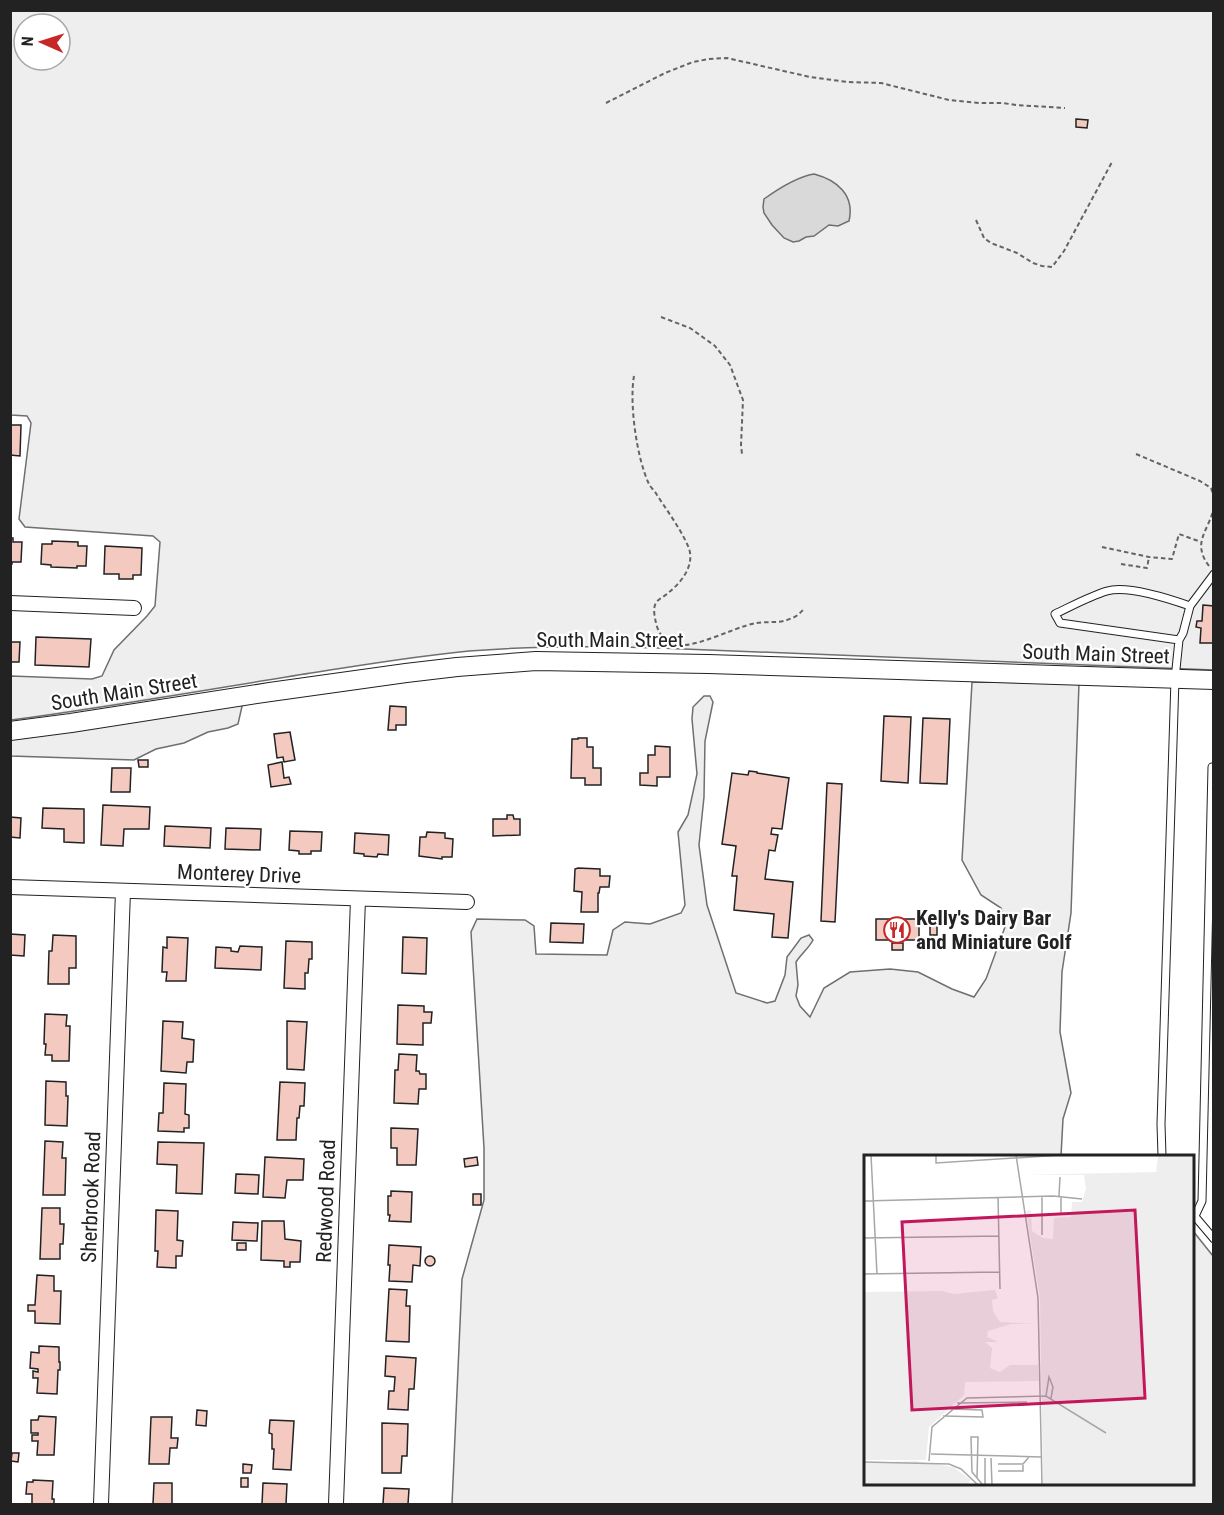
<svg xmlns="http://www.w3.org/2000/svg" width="1224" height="1515" font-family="'Roboto Condensed',sans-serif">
	<rect width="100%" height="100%" fill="#fff"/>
	<path fill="#eee" stroke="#6f6f6f" stroke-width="1.5" fill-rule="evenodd" d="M10,11H1213V670L659,648C596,646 532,646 469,651C416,656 363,665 311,673C211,689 111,707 11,720V676L92,679L102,676L114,650L147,616L155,606L160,542L153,536L25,527L19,519L31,423L27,416L11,415ZM24,24H60V60H24Z
		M972,682L1079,683L1071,913L1062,972L1060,1032L1071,1093L1063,1119L1061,1156H866V1484H1192L1193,1231L1213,1256V1504H452L462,1279L484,1200V1148L471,932L477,919L525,920L534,926L536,954L607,955L613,930L625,922L650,924L681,913L685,905L678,832L688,815L697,774L692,719L693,707L704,696H710L713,702L705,741L704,797L699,845L707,905L736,993L767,1003L775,1001L785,975L787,957L801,938L809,935L813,940C809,948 801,954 796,962L798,985L796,996L800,1006L810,1017L824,988L850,972L890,969L918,972L952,989L974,997L986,979L1005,927L1001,908L981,895L962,860Z
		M243,702L238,724L228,728L208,732L184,743L156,749L134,760L11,756V739Z"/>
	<path fill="#d9d9d9" stroke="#6f6f6f" stroke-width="1.5" d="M814,174C837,180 855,195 849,221L838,226L829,225L814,236L806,237L799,241L793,242L784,238L772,225L764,213L763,207L764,199C778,189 796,177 814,174Z"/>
	<path fill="#f3c9c0" stroke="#222" stroke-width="1.5" d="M1076,119L1088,120L1087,128L1076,127Z
		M10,425H21L20,456L10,455Z
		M10,538H13V542H22L21,562H12V564H10Z
		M52,541L78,542V546H87L86,566H77V568L51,567V565L41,564L42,544H52Z
		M105,546L142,548L141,575H133V579H119V574H104Z
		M1203,605L1214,606V643H1200L1201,628L1196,627L1197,621H1202Z
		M36,637L91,639L89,667L35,665Z
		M10,641L11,642H20L19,662H11L10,663Z
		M390,706L406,707V725H396V730H388Z
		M884,716L911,717L908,783L881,781Z
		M923,718L950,719L947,784L920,783Z
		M290,732L295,760L284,762L283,757L277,758L274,734Z
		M578,738H587V747H593V768H601V785H585V778H571L572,739H578Z
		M655,746L670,747V777H657V786L640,785V773H648V755H655Z
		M138,760H148V767H139Z
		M282,762L284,778L289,777L291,784L271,787L268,765Z
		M112,768H131L130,792H111Z
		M749,771L757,772V773L789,778L782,829L772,828L771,834L778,835L775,851L769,850L765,879L793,882L788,938L772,937L774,914L734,910L737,876H732L736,846L722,844L732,773L748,775Z
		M827,783L842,784L835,922L821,921Z
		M103,805L150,807L149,829H124L123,846L101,845Z
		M43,808L84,809V843L64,842V829L42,828Z
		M507,815H513L514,819H520V835L493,836V819H507Z
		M10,817L21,818L20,838L10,837Z
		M165,826L211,828L210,848L164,846Z
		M226,828L261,829L260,850L225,849Z
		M290,831L322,832L321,851H311V854H299V851L289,850Z
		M427,832L445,833V838L453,839L452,857H442V859L419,856L420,837H426Z
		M355,833L389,835L388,855L378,854L377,857L364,856V854L354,853Z
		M578,868L600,869V876H610L609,887H600L599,893H598V912H581L582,892L574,891L575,869Z
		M876,919H919V940H876Z
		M551,923L584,924L583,943L550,942Z
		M930,924H937V935H930Z
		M10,934L25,935L24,956L10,955Z
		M53,935L76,936V968H69V984H48L49,951H52Z
		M167,937L188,938L186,981H166L167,972H162L163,947L167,948Z
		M403,937L427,938L426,974L402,973Z
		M286,941L312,942V959H309L308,973H305V989L284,988Z
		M892,943H903V950H892Z
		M240,946L262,947L261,970L215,968L216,947L231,948V951L238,952Z
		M398,1005L424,1006V1012H432L431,1023H423V1045L397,1044Z
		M45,1014L67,1015L66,1026H70L69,1061H52V1055H45L46,1044H44Z
		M163,1021L183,1022L182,1038L194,1040L193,1062H187L186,1073L161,1071Z
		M287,1021L307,1022L304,1070L287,1069Z
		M399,1054L417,1055L416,1071H419L420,1074H426V1089H419L418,1104L394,1103L395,1070H398Z
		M46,1081L66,1082V1096H68L67,1126L45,1125Z
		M280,1082L305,1083L304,1106H300L299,1118H297L296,1140H277Z
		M164,1083L186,1084L185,1114L189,1115V1128H184V1132L158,1131L159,1113H163Z
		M391,1128L418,1129L416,1165H397V1148H391Z
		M45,1141L63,1142L62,1158H66L65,1195H43Z
		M158,1142L204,1143L202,1194L176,1193L177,1165L157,1164Z
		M265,1157L304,1159L303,1180H287L285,1198L263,1197Z
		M477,1157L478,1165L465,1167L464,1159Z
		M236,1174L259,1175L258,1194L235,1193Z
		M391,1191L412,1192L411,1222L389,1221L390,1215H388V1196H391Z
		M473,1194H481V1205H473Z
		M42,1208H60V1224H64L63,1244H60V1259H40Z
		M156,1210L178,1211L177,1240L183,1241L182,1256H176V1268L157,1267L158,1251H155Z
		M262,1221H284L285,1239L301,1241L300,1262H290V1267H284V1261L261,1260Z
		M233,1222L258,1223L257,1241L232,1240Z
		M237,1243H246V1250H237Z
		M389,1245L421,1247L420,1266L413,1265L412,1282L389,1281L390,1265H388Z
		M425 1261a5 5 0 1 1 10 0a5 5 0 1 1-10 0Z
		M37,1275L54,1276V1291H61L60,1324L35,1323V1311H28V1305H35Z
		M389,1289L407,1290L406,1306H410L409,1342L386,1341Z
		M39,1346L59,1347V1362H60V1370H58L57,1394L37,1393L38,1378H33V1371L38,1372V1369L30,1368L31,1352L39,1353Z
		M386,1356L416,1358L414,1389H409L408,1410L388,1409L389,1391H394L395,1377L385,1376Z
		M197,1410L207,1411L206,1426L196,1425Z
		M39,1416L56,1417L54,1455H37L38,1441H32V1435H38V1433H31V1420H38Z
		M151,1417H172L171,1438H178L177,1448H170L169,1464H149Z
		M270,1420L294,1421L291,1470L273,1469L274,1449H272V1434L269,1433Z
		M382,1423L408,1424L407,1456H402L401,1473H382Z
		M12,1453H19L18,1462L11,1461Z
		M243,1464L252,1465L251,1473H243Z
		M241,1478H248V1487H241Z
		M33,1480L53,1481L52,1499H54V1504H32V1494H26L27,1482H33Z
		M154,1483H172V1504H153Z
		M263,1483L287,1484L286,1504H262Z
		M384,1488L409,1489L408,1504H383Z"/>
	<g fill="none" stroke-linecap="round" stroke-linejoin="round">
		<g stroke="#222" stroke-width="9">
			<path id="lane" d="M1179,640L1060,623L1055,614C1072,606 1090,596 1107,591C1127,585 1170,599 1190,606
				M1162,1156L1161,1124L1175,679L1179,640L1183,633L1190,606L1214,574
				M1192,1213L1214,1239
				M1195,1216L1202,1201L1212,767"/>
		</g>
		<g stroke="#222" stroke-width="16">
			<path id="street" d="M10,603L134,608
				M10,887L467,902
				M101,1504L123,891
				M336,1504L358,899"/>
		</g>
		<g stroke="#222" stroke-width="20">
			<path id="secondary" d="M10,731L71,723L270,692L406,673L457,667L536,661L708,664L1214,680"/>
		</g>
		<path stroke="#646464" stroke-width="2" stroke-dasharray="4.5 3" stroke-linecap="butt" d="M606,103L665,73L693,62L709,59L727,58L810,77L848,82L881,83L949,100L979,103H1003L1016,105L1065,108
			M976,220L984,238L991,243L1017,253L1033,263L1042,266L1052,267L1064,251L1112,162
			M661,317L690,328L715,346L730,365L743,400L741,445L742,454
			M634,376C629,404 637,459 649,484C651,488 655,491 657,495C668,512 680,528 688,546C696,564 682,582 668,593C664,597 657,599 655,605C653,611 655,618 656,623C658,632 663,640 673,644C691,651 734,627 756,623C768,621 780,624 792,618C796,617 800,613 803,610
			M1136,454L1200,481L1211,488L1214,497
			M1102,547L1149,557L1172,559L1179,534L1201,542
			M1121,564L1147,568L1149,557
			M1209,566C1191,542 1209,531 1214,507"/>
		<use href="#lane" stroke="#fff" stroke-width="7"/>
		<use href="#street" stroke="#fff" stroke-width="14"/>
		<use href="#secondary" stroke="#fff" stroke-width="18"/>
	</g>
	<defs>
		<g id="restaurant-ring" transform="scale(1.35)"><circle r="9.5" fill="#fff" stroke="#c62828" stroke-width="1.5"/><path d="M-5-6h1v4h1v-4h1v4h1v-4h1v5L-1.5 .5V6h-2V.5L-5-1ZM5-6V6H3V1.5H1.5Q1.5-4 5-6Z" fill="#c62828"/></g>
	</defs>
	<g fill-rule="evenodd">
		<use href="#restaurant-ring" x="897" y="930"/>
	</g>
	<g text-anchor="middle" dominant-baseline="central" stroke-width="4.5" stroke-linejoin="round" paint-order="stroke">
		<g font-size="21" fill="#222" stroke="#fff">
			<text x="610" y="640">South Main Street</text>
			<text transform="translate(1096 654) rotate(2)">South Main Street</text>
			<text transform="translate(124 692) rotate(-9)">South Main Street</text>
			<text transform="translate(239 874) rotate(2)">Monterey Drive</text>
			<text transform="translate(91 1197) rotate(-88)">Sherbrook Road</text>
			<text transform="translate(326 1201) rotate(-88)">Redwood Road</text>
		</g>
		<g font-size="21" font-weight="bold" fill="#222" stroke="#fff" text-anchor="start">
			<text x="916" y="918">Kelly's Dairy Bar<tspan x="916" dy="24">and Miniature Golf</tspan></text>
		</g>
	</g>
	<g transform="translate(864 1155)">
		<rect width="330" height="330" fill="#fff"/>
		<path d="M294,0H330V330H179L176,143L162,56L167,55L168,76L179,83L189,84L190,63L207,62L208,47H218L222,34L220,20H159L292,17ZM78,136L90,139L131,135L134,143L128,145L129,156L136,167L170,169H147L124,176L123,182L134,187H121L128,193L126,213L136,217L146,210H174L175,226L101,227L100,240L65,272L62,305H0V137ZM52,306L89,312L107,325L103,330H0V308Z" fill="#eee"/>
		<path fill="none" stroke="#a7a7a7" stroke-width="1.5" d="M7,0L13,119M72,0V8L198,0M152,0L174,143L178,330M178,41V80M195,41L196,22M197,41V60M134,42L136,134M0,46L189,41L218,44M0,83L135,81M0,119L135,117M182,241L185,222L189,232L187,243M93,248L163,247M79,261L119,262L118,255L87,254M67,299L177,302M121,303V330M127,303L128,330M65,306L68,272L103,243L182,241L242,278M0,307L85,309L97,314L114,330M134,309H159L165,302M134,316H159V310M113,323L114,282H107L108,317L118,329L119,330"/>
		<path fill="#c2185b" fill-opacity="0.15" stroke="#c2185b" stroke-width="3" d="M271,55L281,243L48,255L38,67Z"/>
		<rect width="330" height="330" fill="none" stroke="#222" stroke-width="3"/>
	</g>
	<rect width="1224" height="1515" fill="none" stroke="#222222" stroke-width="24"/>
	<g transform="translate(42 42) rotate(273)"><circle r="28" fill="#ffffff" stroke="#a7a7a7" stroke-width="1.5"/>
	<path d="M0-4.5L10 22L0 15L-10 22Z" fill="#c62828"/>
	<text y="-9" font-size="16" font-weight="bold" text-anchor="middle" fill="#222222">N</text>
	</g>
</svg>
